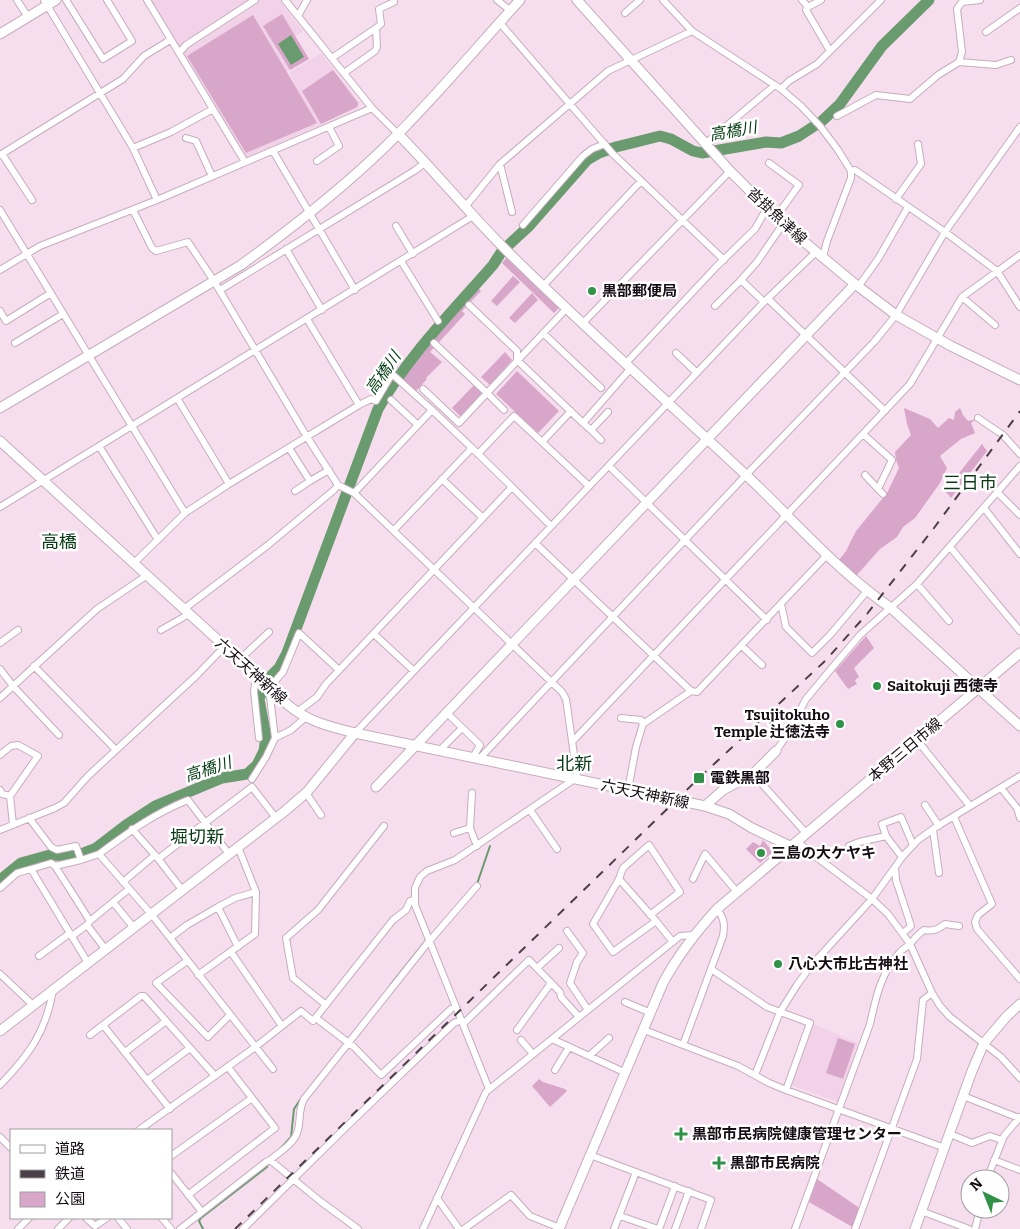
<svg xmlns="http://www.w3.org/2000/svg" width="1020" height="1229" font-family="Bitter,'Noto Sans JP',serif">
	<rect width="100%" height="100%" fill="#f7deef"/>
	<path fill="#f2d2e8" d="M150,0H279L303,31L295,36L309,59L287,72L303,99L289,73L321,53L360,103L358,108L245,158Z
		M813,1024L858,1043L838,1102L790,1085Z"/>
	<path fill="#d7a6c9" d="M282,14L309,59L290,70L263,26Z
		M253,15L317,123L246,153L187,56Z
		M333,70L358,103L357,107L321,124L302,91Z
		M507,257L560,307L554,313L502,263Z
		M513,276L520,282L497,306L491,301Z
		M478,288L481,291L462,311L465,314L430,352L442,362L426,378L427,379L415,392L401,379Z
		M532,293L538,300L515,323L509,318Z
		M505,352L512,360L490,385L481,377Z
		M517,371L559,411L538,433L496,394Z
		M474,385L482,393L461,417L452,408Z
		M904,408L930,419L938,428L949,418L954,420L955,412L960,408L963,415L968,421L977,419L971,423L975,433L961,439L940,456L947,468L940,483L915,518L903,527L897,537L880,549L856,576L839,560L846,551L856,531L887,493L899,468L896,460L895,452L911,435L907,424Z
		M982,444L987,451L951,498L945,491Z
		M866,636L874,648L854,668L859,677L855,680L857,684L848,689L835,671Z
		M763,840L773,852L760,863L746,849L753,842L760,846Z
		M838,1038L855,1044L843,1079L826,1073Z
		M539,1079L543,1082L565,1089L567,1091L550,1107L532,1086Z
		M817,1179L861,1209L854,1228L809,1202Z"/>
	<path fill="#699b6f" d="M291,35L304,57L291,65L278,44Z"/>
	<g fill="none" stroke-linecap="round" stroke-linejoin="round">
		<path stroke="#699b6f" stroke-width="2" d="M477,884L490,846
			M391,984L427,939
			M280,1149L291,1137L294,1109L300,1100
			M203,1229L199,1221L201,1218L267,1167L268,1164"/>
		<path stroke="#699b6f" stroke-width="11" d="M0,880L21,863L50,855L76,856L96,848L126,825L155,806L222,778L247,774L257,765L264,751L266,737L259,699L266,681L279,668L287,653L378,409C408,356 453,311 493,265L502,251L528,227L587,160L599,153L616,147L660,136L671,139L693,151L702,153L766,142L781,143L799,136L822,121L840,104L882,46L929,0"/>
		<g stroke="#c5adbd" stroke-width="8">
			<path id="minor" d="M17,0L28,17
				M44,0L133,148L157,200
				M66,0L103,59L132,41L107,0
				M147,0L245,162
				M285,0L372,108L398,134
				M497,0L511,11
				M663,0L692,31L781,89L801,106L820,126L838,150L851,171L855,170L945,232L997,271L1020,307
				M802,0L808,7L821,0
				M980,0L962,2L957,9L962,52L959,62L996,65L1011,60
				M808,7L806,10L830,51
				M625,13L640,0
				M298,16L307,0
				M500,23L613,154L724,260
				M376,28L381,24L379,9L394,2
				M986,32L1020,8
				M179,53L186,45L255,0
				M332,58L376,28L377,47L375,51L344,73
				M781,89L789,81L817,64L881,0
				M837,116L876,95L910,99L938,75L959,62
				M186,138L196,141L212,176
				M706,143L775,85
				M133,148L171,132L213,109
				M273,151L355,290
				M2,154L32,200
				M0,155L123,79L144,56L170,40
				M317,161L339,146L329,127
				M769,163L799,185L776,217
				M500,164L512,212
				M896,199L921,164L918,144
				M465,207L500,164L608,71L692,31
				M0,210L185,513
				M133,210L152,248L156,251L188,242L214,281L307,437L338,485L354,493L562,692L566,699L577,776L576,778L455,860L427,871L420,877L415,888V905L489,1089
				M523,225L583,156L592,149L605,144
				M396,226L413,254
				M286,249L322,310
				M823,257L827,241L851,178V171
				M401,261L438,321
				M0,270L40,246L157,200L372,108
				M741,280L757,262L783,224
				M543,286L641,181
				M858,287L878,259L908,207
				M220,290L414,171L426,162
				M962,297L995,325
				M768,299L885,411
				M469,305L517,351V360L583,423L631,368
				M715,306L741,280L764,302
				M0,311L6,321L51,293
				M307,319L359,405
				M583,323L730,171
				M543,333L601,388
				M15,343L63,314
				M434,343L487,393L567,308
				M676,353L697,373
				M626,363L717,266L755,229L767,208
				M423,389L459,423L487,393L504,410
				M177,398L229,484
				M391,400L418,425
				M978,418L1003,435L1020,454
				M583,423L591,430L608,412
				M591,430L601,440
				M863,434L892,460L878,489L865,475
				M542,442L589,486
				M99,446L158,540
				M289,448L310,481L295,491
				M478,454L514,416L542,442L571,411
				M609,466L767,620
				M442,479L483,518
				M310,481L329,470
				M878,489L883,494
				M354,493L432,410L472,448
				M998,493L1020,515
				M0,507L473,216
				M984,508L1020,554
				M394,530L472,448L512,487
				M535,543L691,691
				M950,547L1020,631
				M134,563L185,513L229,484L359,405L371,399L376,401L392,374L432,410
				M917,584L949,621
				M781,604L786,627L812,653L830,635L868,590
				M184,609L268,545L334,490L338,485
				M161,630L189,614
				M374,634L414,671
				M0,643L18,630
				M742,646L762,665
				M239,660L269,632
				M34,666L116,750
				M0,669L13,686L59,735
				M270,687L283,672L299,633L339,670
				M273,691L270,697L275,738L291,730L306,717
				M0,698L97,609L146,576
				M297,712L317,697L326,684L512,487L551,526
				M447,713L480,745L473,757
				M621,718L641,720L643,724L636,747L628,790
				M643,724L691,691L697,692L827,555
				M355,733L764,302L816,252
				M259,738L254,691L255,684L260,678
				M917,740L970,806
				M572,742L910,384L962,297L1020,255
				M440,750L462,728
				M776,751L787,735L806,699L831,669L860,635L917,584L1020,466
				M0,755L11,746L18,745L38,756L10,796L13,825
				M480,758L746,475L874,342L896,315L945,232L1020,127
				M753,774L806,833
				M252,779L266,757L275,738
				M1001,788L1017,808L1020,818
				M0,790L2,794L10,796
				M306,793L321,815
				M925,805L939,826
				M530,810L557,849
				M954,817L992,904L978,915L975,922L977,929L1020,979
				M29,818L51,847L57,850L76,846L81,860
				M470,828L472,793
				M0,830L55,808L64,803L88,776L196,676L224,647
				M933,830L939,873
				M454,833L470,828L477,846
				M886,836L882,824L901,817L913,845
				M797,841L811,853L872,899L888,914L910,944L932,993L940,1006L950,1017L1001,1057L1020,1078
				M849,846L859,842L886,836L902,857
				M229,854L188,800C153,814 129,832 99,854L152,915L273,1069
				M156,856L183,891
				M158,859L252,787L276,818
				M895,868L896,880L911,926L903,933
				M31,869L51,863L55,866
				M619,879L593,924L613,952L656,921L619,879L623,868L649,845L680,892L650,915
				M693,879L705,854L737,892
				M123,882L155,855L132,829
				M0,888L17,873L31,869L88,963
				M113,902L129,889
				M218,907L235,898L256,892
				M90,921L113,902L134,928
				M656,921L673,942
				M87,925L90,921L55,866L81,860L99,854
				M567,931L583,953L577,962L570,983L588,1010
				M72,936L87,925L106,950
				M170,938L187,925L218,907L238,947
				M231,952L282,1026
				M39,956L70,933
				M187,961L156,983L208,1037L229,1016
				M537,968L559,948
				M711,969L767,1007L810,1023L786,1090
				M0,974L33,1005
				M198,975L255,934L256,892L238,847
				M625,1002L651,1013
				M326,1005L293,978L286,938L318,910L384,826
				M316,1018L354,1047L381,1075L451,1009
				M463,1024L529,960L560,992L561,997L579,1017
				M517,1030L551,983
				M644,1030L738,1066L769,1083L786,1090L945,1148
				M90,1035L103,1025
				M552,1039L626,1073
				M521,1040L533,1054
				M683,1045L723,936C725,924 724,918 717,909
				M125,1052L166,1021
				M589,1056L609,1038
				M555,1070L569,1047
				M755,1075L780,1012L797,985L810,967L872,899L903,856L918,840L936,827L1020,776
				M147,1080L190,1048
				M0,1085C29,1055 46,1032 53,990
				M963,1096L1019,1118
				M170,1109L103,1025L141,996H144L215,1076
				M139,1130L254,1048L301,1011L313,1021L393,920L406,910L410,901L415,900
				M950,1134L972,1143L990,1136L1002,1140
				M0,1137L11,1148
				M590,1155L711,1200L701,1229
				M171,1156L252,1098L228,1067
				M270,1160C280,1152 295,1143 298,1130C301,1118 298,1111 304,1099L426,945L477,886
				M994,1160L1020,1170
				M171,1173L202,1212L180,1229
				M987,1179L1004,1136L1020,1117
				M188,1195L275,1128L252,1098
				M437,1198L459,1229
				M921,1211L969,1229
				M202,1212L266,1162L270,1160L320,1201L358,1229
				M620,1216L658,1229
				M86,1218L95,1226L107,1218
				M118,1218L127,1229
				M162,1218L171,1229
				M18,1229L29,1218
				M58,1229L69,1218
				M243,1229L344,1129L454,1023L461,1020
				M423,1229L486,1092L680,936L693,935
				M464,1229L511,1195L530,1216L560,1228
				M614,1229L636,1172
				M659,1229L675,1186
				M675,1229L689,1191
				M795,1229L870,1024C876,997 881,972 901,951C904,948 907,947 910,944C915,938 918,934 924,930C934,932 938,929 945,924L959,926
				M855,1229L917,1059L923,1000L932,993
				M975,1229L980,1209"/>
		</g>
		<g stroke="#c5adbd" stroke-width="11">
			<path id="tertiary" d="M0,34L56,0
				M398,134C436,172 470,215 509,253C586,329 667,401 746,475C793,519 838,572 891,608L979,689
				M0,408L241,265C292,228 342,189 387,145C434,99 476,48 520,0
				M376,787L855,284
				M705,806L723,790L753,774L776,751
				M53,990L285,811L307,792L355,733
				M915,1229L972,1071L984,1043L1007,1016L1020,1004"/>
		</g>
		<g stroke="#c5adbd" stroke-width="11">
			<path id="secondary" d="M577,0L730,171L783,224L802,240L855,284L896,315L951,346L1020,380
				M0,441L255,674C266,684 276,695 287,704C306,721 331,727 355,733L705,806L729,814L752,828L790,846
				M979,689L1020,726
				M0,1031L53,990
				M559,1229L663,983C678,955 696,932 717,909L1020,653"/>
		</g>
		<use href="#minor" stroke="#fff" stroke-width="6"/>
		<use href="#tertiary" stroke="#fff" stroke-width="9"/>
		<use href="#secondary" stroke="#fff" stroke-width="9"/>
		<path stroke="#4b3f48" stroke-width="2" stroke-dasharray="9 9" stroke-linecap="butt" d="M235,1229L699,778L825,661L867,614L934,528L1020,411"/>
	</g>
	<g fill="#309247" stroke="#fff" stroke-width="2">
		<circle cx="592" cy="291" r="5"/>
		<circle cx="877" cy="686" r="5"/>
		<circle cx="840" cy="724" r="5"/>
		<rect x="693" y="772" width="12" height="12" rx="2.5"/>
		<circle cx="761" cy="853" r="5"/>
		<circle cx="778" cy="964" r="5"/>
		<path d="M678.5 1126.5h5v5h5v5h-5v5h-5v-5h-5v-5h5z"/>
		<path d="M716.5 1155.5h5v5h5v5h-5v5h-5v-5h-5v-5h5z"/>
	</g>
	<g text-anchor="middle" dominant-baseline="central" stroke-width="5" stroke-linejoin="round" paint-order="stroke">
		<g font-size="15" fill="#150d13" stroke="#fff">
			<text transform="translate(777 216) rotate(43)">沓掛魚津線</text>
			<text transform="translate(251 671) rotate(42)">六天天神新線</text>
			<text transform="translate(905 750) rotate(-40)">本野三日市線</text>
			<text transform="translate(645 794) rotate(12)">六天天神新線</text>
		</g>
		<g font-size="15" font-weight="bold" fill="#150d13" stroke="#fff" text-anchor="start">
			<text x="602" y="291">黒部郵便局</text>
			<text x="887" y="686">Saitokuji 西徳寺</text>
			<text x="830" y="715" text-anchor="end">Tsujitokuho<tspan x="830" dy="17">Temple 辻徳法寺</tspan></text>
			<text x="710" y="778">電鉄黒部</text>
			<text x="771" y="853">三島の大ケヤキ</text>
			<text x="788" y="964">八心大市比古神社</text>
			<text x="692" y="1134">黒部市民病院健康管理センター</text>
			<text x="730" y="1163">黒部市民病院</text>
		</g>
		<g font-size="16" font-style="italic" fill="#033e14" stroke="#fff">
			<text transform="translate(733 131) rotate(-10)">高橋川</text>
			<text transform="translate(383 373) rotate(-55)">高橋川</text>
			<text transform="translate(208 769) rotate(-18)">高橋川</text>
		</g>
		<g font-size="18" fill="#083915" stroke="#fff">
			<text x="970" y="483">三日市</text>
			<text x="59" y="542">高橋</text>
			<text x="574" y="764">北新</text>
			<text x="197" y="837">堀切新</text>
		</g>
	</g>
	<rect x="10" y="1129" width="162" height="90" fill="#ffffff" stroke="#a19ea1"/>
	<rect x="20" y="1145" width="25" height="8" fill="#ffffff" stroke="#a19ea1"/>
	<text x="55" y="1154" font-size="15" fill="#150d13">道路</text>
	<rect x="20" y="1170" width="25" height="8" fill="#4b3f48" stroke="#a19ea1"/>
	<text x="55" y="1179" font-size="15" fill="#150d13">鉄道</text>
	<rect x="20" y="1192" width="25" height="15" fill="#d7a6c9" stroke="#a19ea1"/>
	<text x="55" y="1204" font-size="15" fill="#150d13">公園</text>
	<g transform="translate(985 1194) rotate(317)"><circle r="24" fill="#ffffff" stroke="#a19ea1"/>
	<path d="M0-4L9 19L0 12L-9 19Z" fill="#309247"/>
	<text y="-8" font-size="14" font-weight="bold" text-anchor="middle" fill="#150d13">N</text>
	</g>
</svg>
